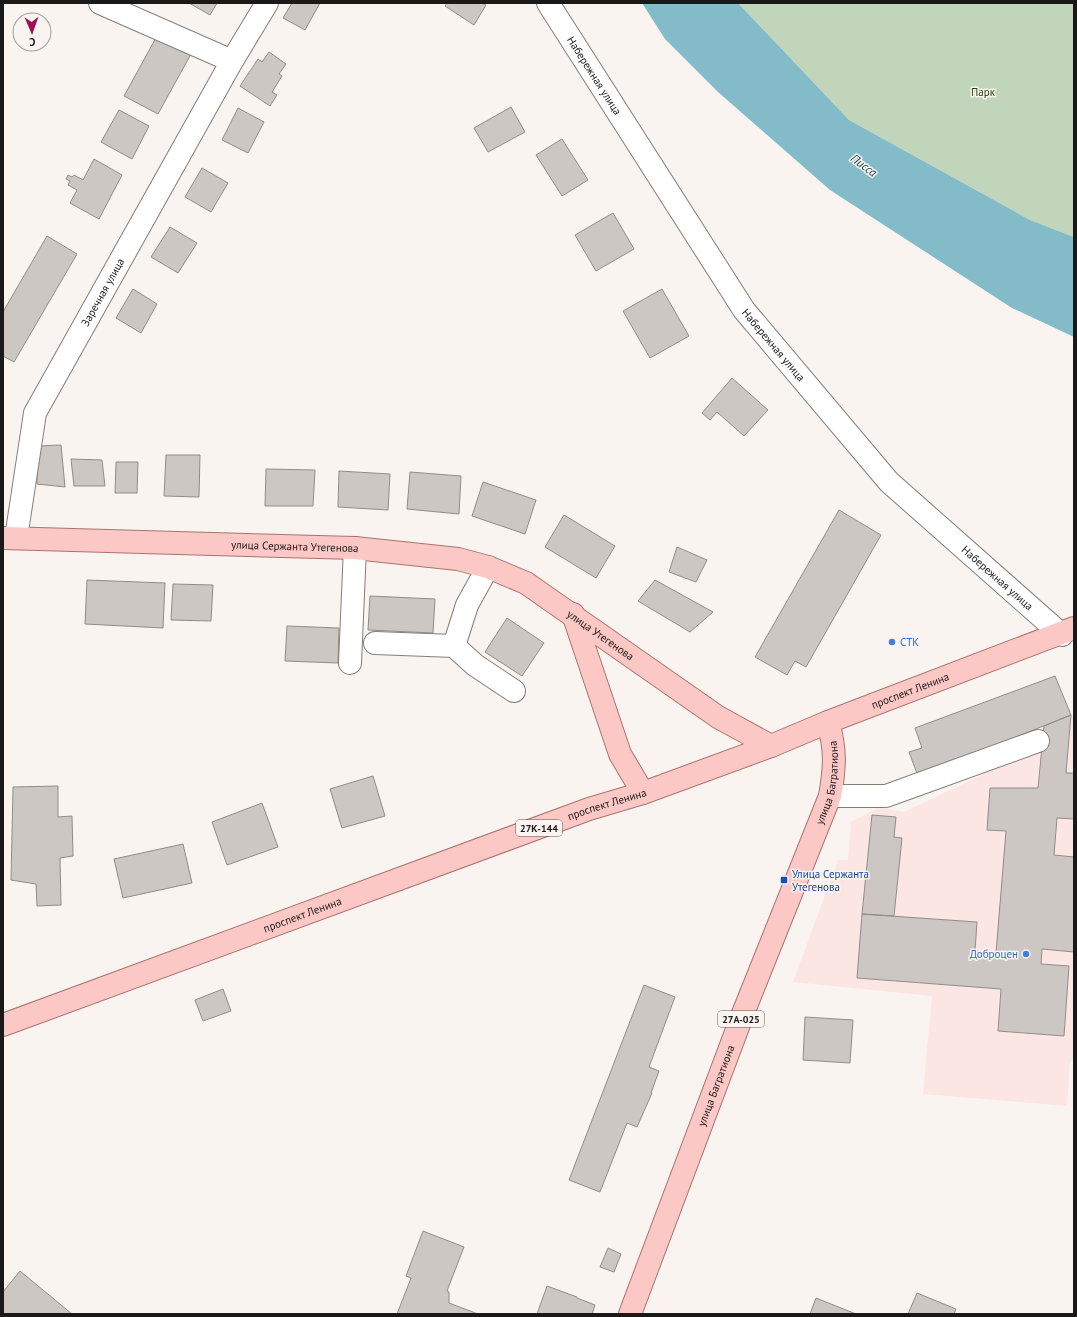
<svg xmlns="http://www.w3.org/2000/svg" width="1077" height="1317" font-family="'PT Sans',sans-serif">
	<rect width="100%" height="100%" fill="#faf4f0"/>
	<path fill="#fce6e3" d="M1074,714V1060L1070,1061L1067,1106L923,1094L932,996L793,982L838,860H848L851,822L879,807L904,812L1017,758L1041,735V727Z"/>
	<path fill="#c0d5b9" d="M738,3H1074V237L1030,220L849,120Z"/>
	<path fill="#83bbc8" d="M642,3H738L849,120L1030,220L1074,237V337L1012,308L830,190L718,92L665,39Z"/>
	<path fill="#cdc7c3" stroke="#928c88" d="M189,3H217L210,15Z
		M292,3H320L305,30L283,18Z
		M447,3H482L486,5L474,25L445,6Z
		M157,36L191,54L158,114L124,96Z
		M269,52L286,64L279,74L282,76L272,92L277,95L270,106L240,86L258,59L262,62Z
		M511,107L525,132L488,152L474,128Z
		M238,108L264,122L248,153L222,140Z
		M119,110L149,126L132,159L101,142Z
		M562,139L588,180L562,196L536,155Z
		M94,159L122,175L99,219L70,203L77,190L68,185L70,181L66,179L68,175L72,177L74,175L83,180Z
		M202,168L228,183L211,212L185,197Z
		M613,213L634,249L596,271L575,235Z
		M170,227L197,243L178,273L151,257Z
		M47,236L77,254L14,362L3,356V312Z
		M133,289L157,304L141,333L116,318Z
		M662,289L689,336L650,358L623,311Z
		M732,378L768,410L744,436L717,412L710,420L702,413Z
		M61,445L65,487L37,484V446Z
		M166,455H200L199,497L164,496Z
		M71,459L102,460L105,486H74Z
		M116,462H138L137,493H115Z
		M266,469L315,470L313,506H265Z
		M339,471L390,474L388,510L338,507Z
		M410,472L461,476L459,514L407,509Z
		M483,482L536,500L525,534L472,516Z
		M839,510L881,535L806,667L795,661L787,675L755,657Z
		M564,515L615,546L596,578L545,547Z
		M677,547L707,560L696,582L669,572Z
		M87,580L165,583L163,628L85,624Z
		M655,580L713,612L690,632L638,601Z
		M173,584L213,585L211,621L171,620Z
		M370,596L435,599L433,633L368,630Z
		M507,618L544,643L522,676L485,652Z
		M287,626L339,628L338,663L285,661Z
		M1055,676L1071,715L918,776L909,752L922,748L915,728Z
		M1071,715L1066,773H1074V819L1057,818L1054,855L1074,857V952L1042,949L1041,964L1069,966L1064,1036L998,1031L1001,989L857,978L862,914L977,922L975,951L996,953L1006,831L987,830L990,788H1038L1044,726Z
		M373,776L385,816L342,828L330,789Z
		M58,786V817L72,816L73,856L60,858L61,905L37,906L36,884L11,880L13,787Z
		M262,803L278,847L227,865L212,822Z
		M872,815L896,817L894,837L902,838L894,916L862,914Z
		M183,844L192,883L123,898L114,859Z
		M644,985L675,997L649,1067L659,1071L651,1093H652L637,1127L627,1123L600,1192L569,1180Z
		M223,989L231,1011L203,1021L195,1000Z
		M805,1017L853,1020L850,1063L803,1060Z
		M423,1231L464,1247L447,1291L449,1292V1303L478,1314H397L411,1278L406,1276Z
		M608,1248L621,1254L614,1272L600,1267Z
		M20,1271L72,1314H3V1292Z
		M547,1286L577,1297V1298L595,1305L592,1314H537Z
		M917,1293L956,1309L954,1314H908Z
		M816,1298L856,1314H810Z"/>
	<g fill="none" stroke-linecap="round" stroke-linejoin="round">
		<g stroke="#837e7a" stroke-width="24">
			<g id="minor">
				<path d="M100,3L232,61"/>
				<path id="s1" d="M548,3L744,310L889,482L1062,635"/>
				<path id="s2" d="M16,538L35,413L232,61L267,3"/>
				<path d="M375,643L454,646L467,605L488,567"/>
				<path d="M454,646L475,665L514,691"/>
				<path d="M350,663L355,548"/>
				<path d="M830,796H886L1038,741"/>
			</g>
		</g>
		<g stroke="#ab736f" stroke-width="24">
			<g id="major">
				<path id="s3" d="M3,538L355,548L458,559L488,567L526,583L718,717L771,746"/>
				<path d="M573,614L620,754L643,793"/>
				<path id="s4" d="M3,1025L589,809L643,793L771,746L828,722L1074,628"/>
				<path id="s5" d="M630,1314L744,1011L830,796C835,767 836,750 828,722"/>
			</g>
		</g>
		<use href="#minor" stroke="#fff" stroke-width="22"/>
		<use href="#major" stroke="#fbc8c5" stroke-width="22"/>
	</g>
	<g fill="#3f7fe0" stroke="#faf4f0" stroke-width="1.5">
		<circle cx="892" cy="642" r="4"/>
		<circle cx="1026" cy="954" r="4"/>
	</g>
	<rect fill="#1a4fb4" stroke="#faf4f0" stroke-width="1.5" x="780" y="876" width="8" height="8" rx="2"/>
	<g text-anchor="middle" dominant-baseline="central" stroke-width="3" stroke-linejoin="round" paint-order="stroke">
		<g fill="#faf4f0" stroke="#5e5b59" stroke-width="1">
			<rect x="516" y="820" width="46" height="16" rx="3"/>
			<rect x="718" y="1011" width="46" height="16" rx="3"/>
		</g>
		<g font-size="10" font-weight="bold" fill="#1b1918">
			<text x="539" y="828">27К-144</text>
			<text x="741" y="1019">27А-025</text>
		</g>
		<g font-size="11" fill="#1b1918" stroke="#faf4f0">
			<text stroke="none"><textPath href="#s1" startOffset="86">Набережная улица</textPath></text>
			<text stroke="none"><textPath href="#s2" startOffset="265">Заречная улица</textPath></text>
			<text stroke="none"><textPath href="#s1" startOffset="410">Набережная улица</textPath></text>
			<text stroke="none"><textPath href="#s3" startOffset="292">улица Сержанта Утегенова</textPath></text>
			<text stroke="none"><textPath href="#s1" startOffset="734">Набережная улица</textPath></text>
			<text stroke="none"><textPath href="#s3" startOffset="619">улица Утегенова</textPath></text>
			<text stroke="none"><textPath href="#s4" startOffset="967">проспект Ленина</textPath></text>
			<text stroke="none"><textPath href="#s5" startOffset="568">улица Багратиона</textPath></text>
			<text stroke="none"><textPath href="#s4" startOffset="643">проспект Ленина</textPath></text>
			<text stroke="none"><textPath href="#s4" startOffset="319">проспект Ленина</textPath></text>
			<text stroke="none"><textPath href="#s5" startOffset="244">улица Багратиона</textPath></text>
		</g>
		<g font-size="11" fill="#1d420d" stroke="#faf4f0">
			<text x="983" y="92">Парк</text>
		</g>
		<g font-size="11" fill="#366cbe" stroke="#faf4f0" text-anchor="start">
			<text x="900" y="642">СТК</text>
			<text x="1018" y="954" text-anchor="end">Доброцен</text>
		</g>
		<g font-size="11" fill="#164399" stroke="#faf4f0" text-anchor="start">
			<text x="792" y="874">Улица Сержанта<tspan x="792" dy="13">Утегенова</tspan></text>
		</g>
		<g font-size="12" font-style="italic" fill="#083d47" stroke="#faf4f0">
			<text transform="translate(864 165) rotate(37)">Писса</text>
		</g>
	</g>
	<rect width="1077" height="1317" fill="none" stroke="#1b1918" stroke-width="8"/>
	<g transform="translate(32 32) rotate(178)"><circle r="19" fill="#faf4f0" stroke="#a19c9a"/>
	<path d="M0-3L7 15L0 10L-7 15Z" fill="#a10f55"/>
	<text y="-6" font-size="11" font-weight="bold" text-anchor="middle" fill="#1b1918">С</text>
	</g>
</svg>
